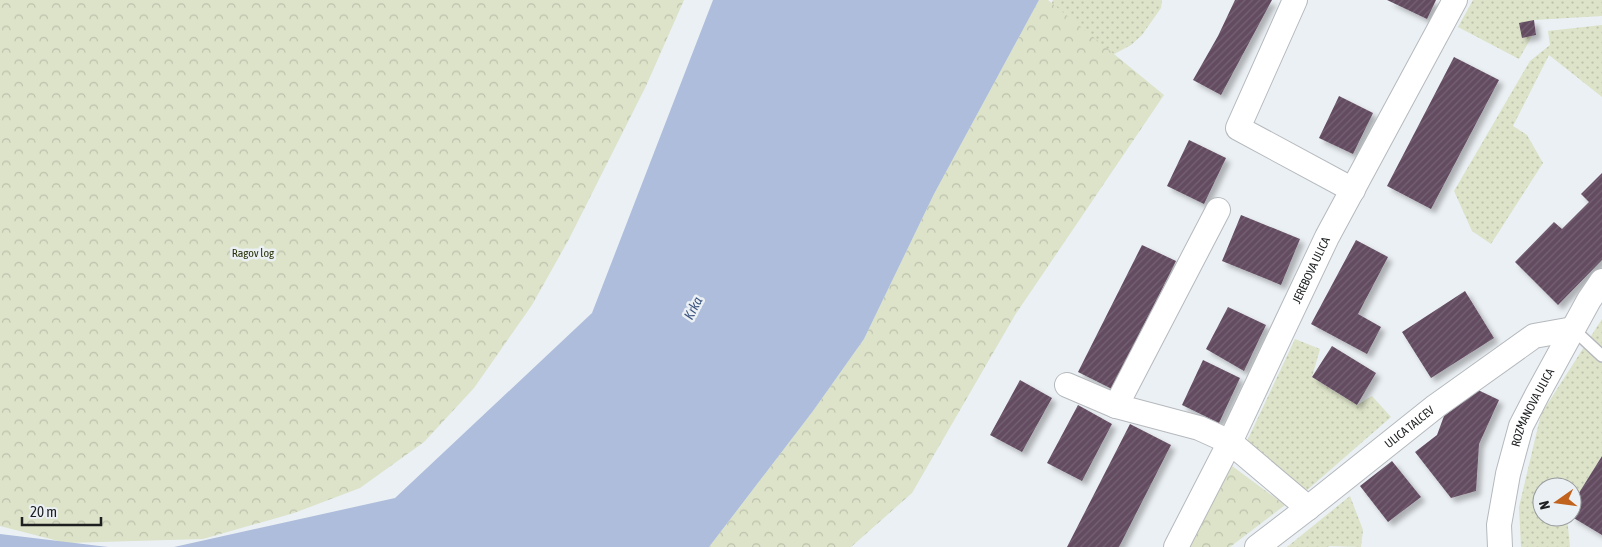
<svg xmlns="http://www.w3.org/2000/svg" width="1602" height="547" font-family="'Asap Condensed',sans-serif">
	<defs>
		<pattern id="grass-dots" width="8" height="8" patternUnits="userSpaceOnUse" patternTransform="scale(1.25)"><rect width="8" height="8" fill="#dce3c8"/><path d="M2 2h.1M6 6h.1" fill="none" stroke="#bcc2ac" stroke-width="1.8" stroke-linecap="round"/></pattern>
		<pattern id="forest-crowns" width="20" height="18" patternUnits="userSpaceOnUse" patternTransform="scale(1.25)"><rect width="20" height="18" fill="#dce3c8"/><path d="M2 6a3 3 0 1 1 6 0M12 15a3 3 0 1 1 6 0" fill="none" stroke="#bcc2ac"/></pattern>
		<pattern id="building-hatch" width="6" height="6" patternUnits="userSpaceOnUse" patternTransform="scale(1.25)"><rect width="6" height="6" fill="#634b61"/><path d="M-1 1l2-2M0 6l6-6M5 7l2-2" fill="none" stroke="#756273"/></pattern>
		<filter id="shadow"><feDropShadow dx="4.5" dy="4.5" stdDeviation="2.5" flood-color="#0004"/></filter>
	</defs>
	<rect width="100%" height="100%" fill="#ebf0f4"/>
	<path fill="url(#grass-dots)" d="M1053,0H1162L1161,8L1142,35L1131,45L1073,76L1044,21Z
		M1473,0H1602V16L1534,20L1532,36L1519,59L1458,27Z
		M1602,25V97L1549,55L1513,126L1527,135L1543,163L1491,244L1472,231L1454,191L1530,61L1550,45L1548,31Z
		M1602,319V456L1572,504V487H1542V517H1567L1570,547H1521L1519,507L1541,414Z
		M1295,339L1320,349L1312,377L1357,405L1372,396L1391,417L1306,491L1247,441Z
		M1350,496L1363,530L1361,547L1330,546L1328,547H1287Z"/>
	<path fill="url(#forest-crowns)" d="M0,0H684L646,86L569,239L532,305L474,388L424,442L360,488L294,513L203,539L66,543L0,526Z
		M1039,0H1048L1164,95L1015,315L912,493L851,547H709L813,411L864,339L934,194Z
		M1232,466L1285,505L1230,547H1189Z"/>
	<path fill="#adbddb" d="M713,0H1039L934,194L864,339L813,411L709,547H174L395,498L592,313Z
		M0,534L108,547H0Z"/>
	<path fill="url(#building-hatch)" filter="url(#shadow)" d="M1235,0H1272L1221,95L1193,80L1218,36Z
		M1387,0H1436L1427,19Z
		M1534,20L1536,35L1522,38L1519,23Z
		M1454,57L1499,80L1431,209L1387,186Z
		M1339,96L1373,113L1353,154L1319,138Z
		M1189,140L1226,158L1204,204L1167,186Z
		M1602,173V260L1558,305L1515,262L1554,222L1562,229L1589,202L1581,194Z
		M1241,215L1300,239L1281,285L1222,261Z
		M1356,240L1388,257L1358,314L1381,327L1367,354L1311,324Z
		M1142,245L1176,261L1112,389L1078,372Z
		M1465,291L1494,338L1431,378L1402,332Z
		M1228,307L1266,325L1244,371L1206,349Z
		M1332,346L1376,373L1357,405L1312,377Z
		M1203,360L1240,378L1219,423L1182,405Z
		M1020,380L1052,398L1022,452L990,435Z
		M1478,390L1499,400L1479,444L1476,491L1451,498L1415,452L1437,435L1444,416Z
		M1078,405L1112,424L1082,481L1047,463Z
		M1130,424L1171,445L1119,547H1067Z
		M1602,456V535L1572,517V504Z
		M1392,461L1421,497L1388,522L1360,486Z"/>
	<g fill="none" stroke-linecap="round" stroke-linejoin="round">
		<g stroke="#b5b9bd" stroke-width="14">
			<path id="lane" d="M1573,329L1602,356"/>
		</g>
		<g stroke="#b5b9bd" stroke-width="26">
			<g id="street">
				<path d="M1295,0L1238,128L1353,190"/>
				<path d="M1067,385L1116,406L1199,428L1230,442L1308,508"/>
				<path d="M1116,406L1218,210"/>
				<path id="s1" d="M1176,547L1230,442L1327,237L1455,0"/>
				<path id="s2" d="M1257,547L1308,508L1436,406L1534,336L1573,329"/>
				<path id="s3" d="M1500,547L1499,525L1508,474L1521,426L1537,395L1589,300L1602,281"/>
			</g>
		</g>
		<use href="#lane" stroke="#fff" stroke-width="11"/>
		<use href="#street" stroke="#fff" stroke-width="24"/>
	</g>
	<g text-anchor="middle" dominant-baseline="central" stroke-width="5" stroke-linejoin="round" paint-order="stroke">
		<g font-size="12" fill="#2d340b" stroke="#ebf0f4">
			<text x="253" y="253">Ragov log</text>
		</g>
		<g font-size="12" fill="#1d1f20" stroke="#ebf0f4">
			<text stroke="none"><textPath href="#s1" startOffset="308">JEREBOVA ULICA</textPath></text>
			<text stroke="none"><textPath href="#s3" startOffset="145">ROZMANOVA ULICA</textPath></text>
			<text stroke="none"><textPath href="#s2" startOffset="194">ULICA TALCEV</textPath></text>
		</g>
		<g font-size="14" font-style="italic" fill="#3e5580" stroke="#ebf0f4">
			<text transform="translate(693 308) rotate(-62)">Krka</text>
		</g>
	</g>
	<g transform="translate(1557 502) rotate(256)"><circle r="24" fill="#ebf0f4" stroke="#999c9f"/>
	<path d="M0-4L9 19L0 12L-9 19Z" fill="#c1621d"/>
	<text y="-8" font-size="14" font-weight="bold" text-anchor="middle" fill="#1d1f20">N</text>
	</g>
	<path d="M22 517v8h79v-8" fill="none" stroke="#1d1f20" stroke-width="2.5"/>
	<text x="30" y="517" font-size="15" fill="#1d1f20" stroke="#ebf0f4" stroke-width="4" paint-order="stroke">20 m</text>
</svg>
